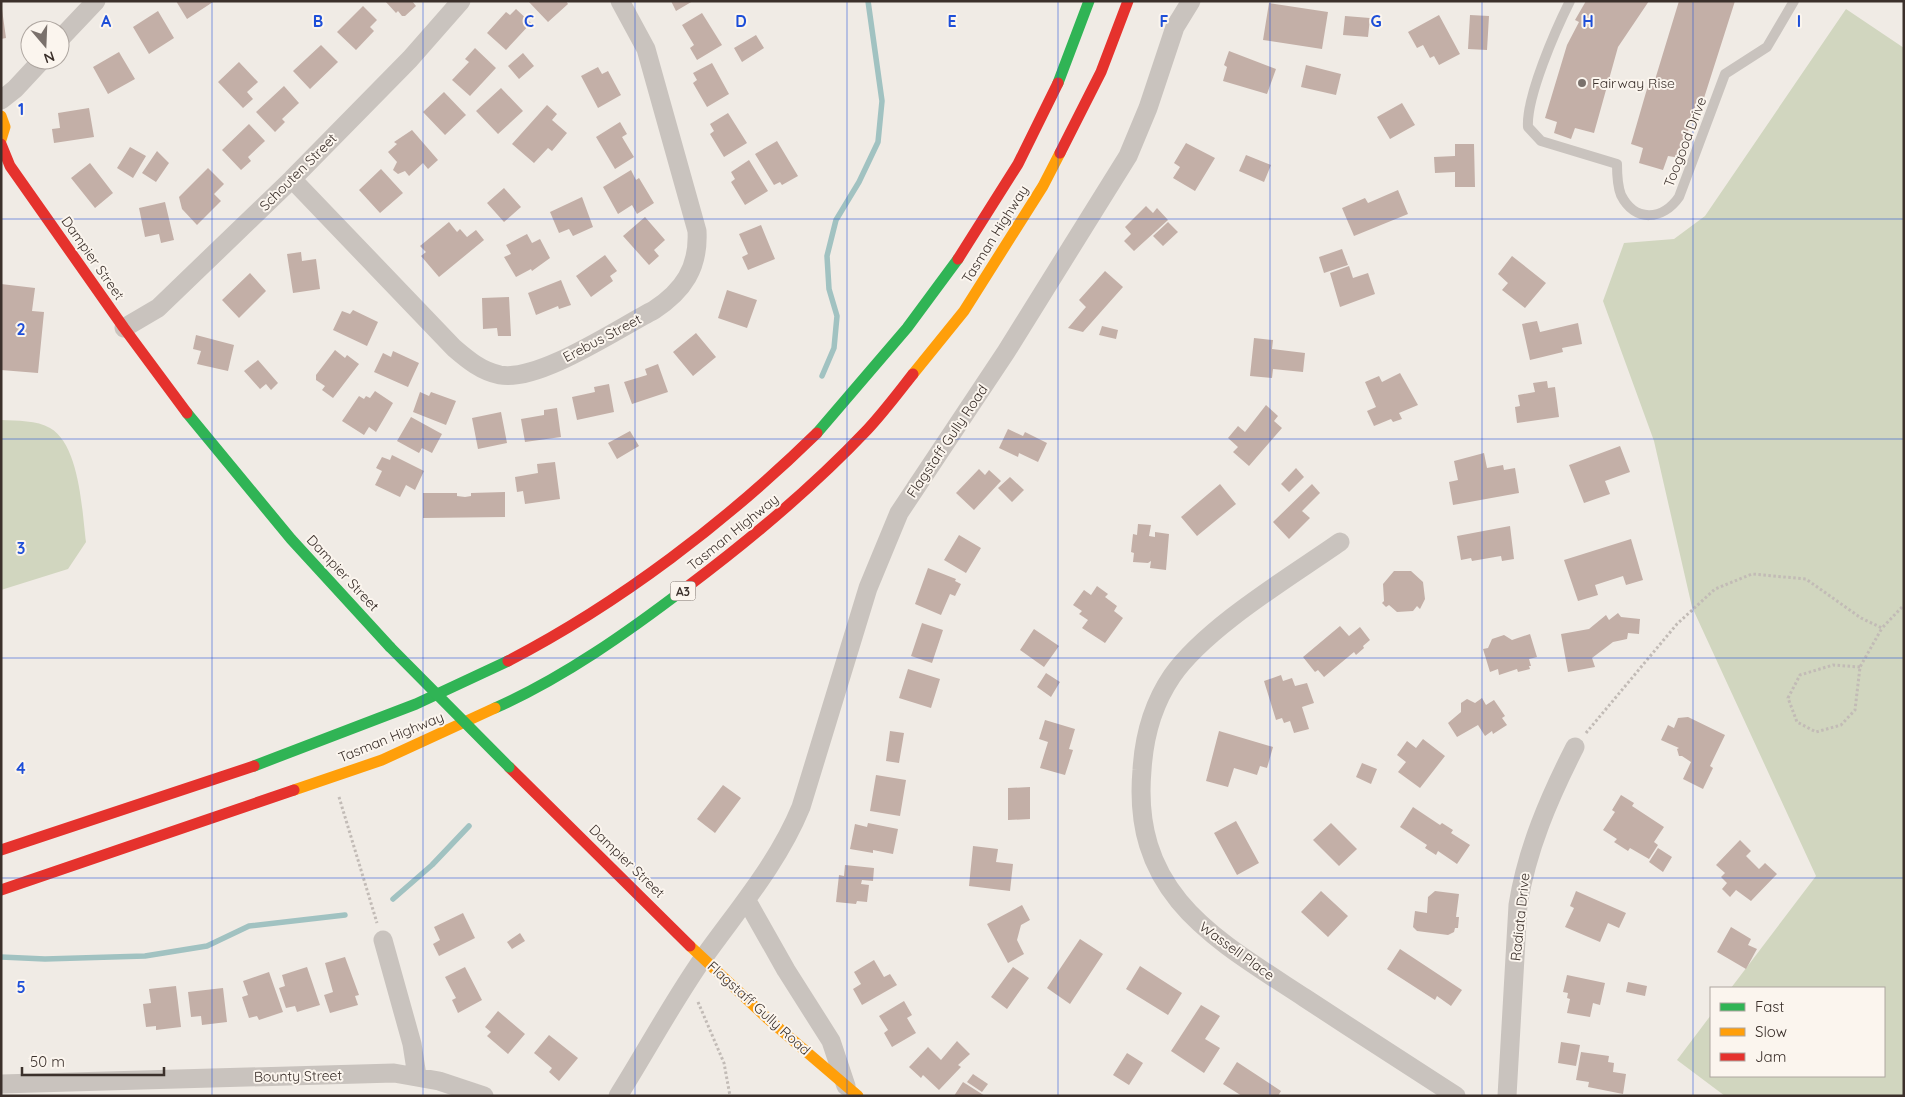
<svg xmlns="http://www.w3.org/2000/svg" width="1905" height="1097" font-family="Quicksand,sans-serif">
	<rect width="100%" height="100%" fill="#f0ebe5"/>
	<path fill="#d1d6bf" d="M1846,9L1904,48V1096H1725L1677,1060L1711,1015V1076H1884V988H1731L1816,876L1692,607L1654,441L1603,301L1624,243L1674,239L1705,216Z
		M1,420C17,421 37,420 50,428C80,445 82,512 86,542L68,569L1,590Z"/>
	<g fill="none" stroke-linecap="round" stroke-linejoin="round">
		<path stroke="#a1c2c1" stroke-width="5.5" d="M822,376L834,348L837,316L829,289L827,256L836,220L859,182L878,142L882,101L868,1
			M393,899L432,865L469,826
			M1,957L45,959L145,956L207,946L249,926L345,915"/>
	</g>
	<path fill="#c3afa7" d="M176,1H212L213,2L187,19Z
		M385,1H412L416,6L405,16H402L398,11L396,13Z
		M528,1H566L568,4L548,22Z
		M671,1H693L676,11Z
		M1586,1H1649L1618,47L1594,133L1575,128L1571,139L1554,133L1557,122L1545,118L1567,45L1579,22L1575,20Z
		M1679,1H1735L1704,98H1698L1680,158L1668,156L1663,170L1639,163L1643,148L1631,144L1649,82L1654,83Z
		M1,2L6,38L1,39Z
		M1269,3L1328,12L1322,49L1263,40Z
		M363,6L377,20L370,27L374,31L356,50L337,32Z
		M516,9L531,23L506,50L487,33L506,12L510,15Z
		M158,11L174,38L149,54L133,27Z
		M702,13L722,45L697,60L690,48L694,45L682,25Z
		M1439,15L1460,54L1439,65L1434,56L1430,58L1423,45L1417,48L1408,32Z
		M1470,15L1489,16L1487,50L1468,49Z
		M1345,16L1370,18L1368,37L1343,35Z
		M756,35L764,48L742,62L734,48Z
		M321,45L338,62L310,89L293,71Z
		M475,48L496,68L470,96L452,80L469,62L465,59Z
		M1229,51L1276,69L1267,94L1223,81L1227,67L1224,65Z
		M119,52L135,79L108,94L93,67Z
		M523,53L534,66L519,79L508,66Z
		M239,62L258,82L247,92L253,99L243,108L218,82Z
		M712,63L729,94L707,107L693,83L697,80L693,73Z
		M1306,65L1341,74L1336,95L1301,87Z
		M598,67L602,74L608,71L621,95L598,108L581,76Z
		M284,86L299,103L282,119L285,122L275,132L256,112Z
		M501,88L523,111L498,134L476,111Z
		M444,92L466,115L445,135L423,112Z
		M1402,103L1415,125L1390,139L1377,117Z
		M547,105L557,114L552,120L567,133L552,151L548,148L534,163L512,144Z
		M89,108L94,137L54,143L52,129L60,128L58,113Z
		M728,113L747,143L724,157L710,134L714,131L710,124Z
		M620,122L627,134L622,137L634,157L615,169L596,137Z
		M249,124L265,141L248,157L251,161L241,170L222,150Z
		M412,130L438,160L428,169L423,163L409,176L405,171L398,174L393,170L397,162L388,152L397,144L394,142Z
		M777,141L798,176L782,185L780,182L774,185L755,154Z
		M1186,143L1215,158L1195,191L1173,178L1180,167L1174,163Z
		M1455,144H1474L1475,187H1455V172L1435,173L1434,157L1455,156Z
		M130,147L146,156L133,178L117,168Z
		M157,151L169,163L156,182L142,173Z
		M1246,155L1271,165L1264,182L1239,171Z
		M749,160L768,191L745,205L731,182L735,179L731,172Z
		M90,163L113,193L95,208L71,178Z
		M208,168L224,184L214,194L221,201L197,225L182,209L179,197Z
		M381,169L403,193L380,213L359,190Z
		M631,170L636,180L639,178L654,203L637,214L632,205L618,214L603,187Z
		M504,188L521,207L504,222L487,203Z
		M1398,190L1408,214L1354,236L1342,208L1365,198L1368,203Z
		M582,197L593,227L573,236L569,229L559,233L550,212Z
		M165,202L174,240L161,243L159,234L145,237L139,208Z
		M1146,206L1153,213L1157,208L1168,220L1134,251L1124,241L1131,234L1125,227Z
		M645,217L665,240L654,250L659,256L649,265L623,236Z
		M449,222L457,232L460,229L467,237L476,230L484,240L439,277L421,256L426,252L420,246Z
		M1168,222L1178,232L1163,246L1153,236Z
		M761,225L775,259L748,270L742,257L748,254L739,234Z
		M527,234L532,243L540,239L550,258L532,271L531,269L516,277L504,257L511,254L506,245Z
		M1342,249L1348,265L1324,273L1319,257Z
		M301,252L302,261L316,259L320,289L293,293L287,254Z
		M605,255L617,271L610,276L613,281L591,297L576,276Z
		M1512,256L1546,283L1525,308L1502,290L1508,283L1498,274Z
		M1349,266L1353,278L1368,273L1375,294L1340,307L1330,273Z
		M1105,271L1123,287L1083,332L1068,328L1086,307L1079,300Z
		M250,273L266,291L239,318L222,300Z
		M561,280L571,305L559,309L558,306L536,315L528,293Z
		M1,284L35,288L32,311L44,312L38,373L1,370Z
		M727,290L757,300L747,328L718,318Z
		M509,297L511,336H498L497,328L483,329L482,298Z
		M353,310L378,322L367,346L333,330L342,311L350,314Z
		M1537,321L1540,332L1578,323L1582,344L1562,348L1563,352L1530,360L1522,324Z
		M1102,326L1118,330L1116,339L1099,335Z
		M696,333L716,357L693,376L673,352Z
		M196,335L234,345L228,371L197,364L201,351L193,349Z
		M1254,338L1273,340L1272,349L1305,353L1303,372L1273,369L1272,378L1250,376Z
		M335,350L345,358L347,355L359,364L333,398L322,390L325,386L316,380V375Z
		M393,351L419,363L408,387L374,372L383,353L391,357Z
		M258,360L278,383L271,390L266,384L260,389L244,371Z
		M658,364L668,392L632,404L624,382L647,375L645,369Z
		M1400,373L1418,405L1399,413L1402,419L1393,422L1391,419L1374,426L1367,411L1376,407L1365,382L1379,376L1382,382Z
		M1547,381L1548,388L1555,387L1559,417L1517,423L1515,407L1520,406L1518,395L1535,392L1533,383Z
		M609,384L614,412L577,420L572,397L595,392L594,387Z
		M375,391L393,403L376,432L369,427L364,435L342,421L359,396L364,399L366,396L370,398Z
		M420,392L429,396L431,392L456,401L446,425L413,412Z
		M1266,405L1278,416L1274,421L1282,428L1249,466L1233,452L1238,447L1228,438L1238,426L1245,432Z
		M557,408L561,437L525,442L521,419L544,415V410Z
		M501,412L507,443L478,449L472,418Z
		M411,417L442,434L432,453L422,448L419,453L397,441Z
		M1008,429L1023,436L1025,432L1047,443L1038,462L1019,453L1018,457L999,448Z
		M630,431L639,446L617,459L608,443Z
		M1620,446L1630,472L1605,481L1610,494L1584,503L1569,465Z
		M1484,453L1487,468L1503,465L1504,470L1515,468L1519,493L1453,505L1449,482L1458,480L1454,461Z
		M392,455L424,471L415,490L406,485L400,497L375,485L382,471L376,468L382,457L390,460Z
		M555,462L560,499L525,504L523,491L517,492L515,477L538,473L537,464Z
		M1296,468L1304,477L1289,492L1281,484Z
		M979,469L985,475L989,470L1001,481L974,510L956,493Z
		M1010,477L1024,490L1012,502L998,488Z
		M1220,484L1236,504L1197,536L1181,517Z
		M1312,484L1320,493L1302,511L1310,518L1289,539L1273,522Z
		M505,492V517L423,518V493H457V496L465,497L471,496V493Z
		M1138,524L1151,525L1149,536L1155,537V532L1169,534L1166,570L1150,568L1151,561L1148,563L1133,562L1134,553L1131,552L1133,534L1137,535Z
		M1510,526L1514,559L1502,561L1501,556L1472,561L1471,558L1461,560L1457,536Z
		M959,535L981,548L966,573L944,560Z
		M1631,539L1643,580L1626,585L1623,576L1595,585L1598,595L1578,601L1564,560Z
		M928,568L956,579L955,581L961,584L955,596L950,594L941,615L915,604Z
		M1394,571H1411L1423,582L1425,599L1420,609L1417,606L1413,611L1397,612L1389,605L1386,607L1382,603L1384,601L1383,584Z
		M1097,586L1108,594L1105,597L1117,606L1114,611L1123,618L1105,643L1082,628L1088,620L1079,614L1082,611L1073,605L1084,590L1091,595Z
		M1618,613L1621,617L1640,619L1639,634L1628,633L1627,639L1613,642L1592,658L1595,667L1568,672L1561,634L1589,629L1606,615L1609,620Z
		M922,623L943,630L932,663L911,656Z
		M1340,626L1349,636L1360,627L1370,640L1363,646L1364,648L1356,655L1354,652L1324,677L1318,670L1315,672L1303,657Z
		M1034,629L1059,646L1044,667L1020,650Z
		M1530,634L1537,657L1529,659L1531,666H1529L1530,669L1518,672L1517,669L1499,675L1498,669L1490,672L1483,649L1488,648L1492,639L1504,635L1512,640Z
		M908,669L940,679L931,708L899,698Z
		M1046,673L1060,682L1051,697L1037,687Z
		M1281,675L1283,681L1292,678L1295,686L1307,683L1314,703L1302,707L1309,729L1294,733L1290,721L1284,723L1282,718L1276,720L1264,681Z
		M1482,698L1486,705L1494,700L1505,716L1502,718L1507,725L1493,734L1492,731L1485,736L1478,725L1457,737L1448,723L1461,712V703L1467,699L1475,703Z
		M1688,717L1725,735L1710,766L1713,768L1703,789L1683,779L1691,762L1682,756H1679L1677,749L1679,748L1661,740L1668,725L1674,728L1678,718Z
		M1045,720L1075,729L1069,749L1073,750L1065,775L1040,768L1048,742L1039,739Z
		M890,731L904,733L899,763L886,761Z
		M1219,731L1273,747L1267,768L1260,766L1257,775L1234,768L1228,787L1206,781Z
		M1423,739L1445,756L1420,788L1398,772L1406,762L1397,755L1407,741L1416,748Z
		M1362,763L1377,769L1371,784L1356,777Z
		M876,775L906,780L900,816L870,811Z
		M723,785L741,798L715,833L697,819Z
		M1030,787V819L1008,820V788Z
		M1621,795L1634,803L1632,806L1664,827L1654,842L1658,845L1649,859L1630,848L1628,851L1614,842L1617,839L1603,830L1615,812L1612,810Z
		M1413,807L1440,825L1442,823L1453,830L1451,833L1470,845L1457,864L1438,851L1436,855L1425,848L1427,845L1400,827Z
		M1236,821L1259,863L1237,875L1214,833Z
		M868,823L898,829L893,854L873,850V853L850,849L855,824L867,827Z
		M1331,823L1357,849L1339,866L1313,840Z
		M1740,840L1751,851L1746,856L1759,869L1765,863L1777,874L1751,901L1736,890L1730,897L1722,889L1727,883L1721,877L1725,873L1716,865Z
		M973,846L998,849L996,862L1013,864L1010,891L969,886Z
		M1658,848L1672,857L1663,872L1649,862Z
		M845,865L874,868L873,881L862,880L861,884L869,885L867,902L857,901L856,904L836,902L839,875L844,876Z
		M1321,891L1348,916L1328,937L1301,912Z
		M1435,891L1459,894L1456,917H1459L1458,928H1455L1454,932L1448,935L1417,931L1413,927L1415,911L1427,913L1428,897Z
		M1576,891L1626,913L1619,928L1608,923L1600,942L1565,927L1574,908L1570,906Z
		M1022,905L1030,920L1021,925L1017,940L1024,954L1008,963L987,924Z
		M463,913L475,938L439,956L433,944L440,940L434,927Z
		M1731,927L1751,939L1748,945L1757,949L1746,969L1717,952Z
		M520,933L525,941L512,949L507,942Z
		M1080,939L1103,954L1070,1004L1047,988Z
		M1400,949L1462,990L1451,1006L1437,996L1435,1000L1387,969Z
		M345,957L359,995L355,996L358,1005L330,1013L324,995L333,992L325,963Z
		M874,960L884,977L890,974L897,985L862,1005L853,989L861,984L854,972Z
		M1140,966L1182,993L1168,1015L1126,989Z
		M307,967L320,1005L297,1012L295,1006L286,1008L279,988L285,986L282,975Z
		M465,967L482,1000L458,1013L452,1000L456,998L445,977Z
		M1013,967L1029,978L1007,1009L991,997Z
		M269,972L283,1012L259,1020L257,1016L249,1018L242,997L248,995L243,981Z
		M1567,975L1605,983L1600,1005L1593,1003L1590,1017L1567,1013L1570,999L1567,998L1568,993L1563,992Z
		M1628,982L1647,986L1645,996L1626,992Z
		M176,986L181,1027L156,1030V1026L146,1027L143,1004L151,1003L149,989Z
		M223,988L227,1022L202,1025L201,1016L191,1017L188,992Z
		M904,1001L912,1015L907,1018L916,1033L892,1047L884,1033L888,1030L879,1016Z
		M1201,1005L1220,1016L1205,1039L1220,1048L1204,1073L1171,1051Z
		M498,1011L525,1034L508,1054L487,1036L491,1032L485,1027Z
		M549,1035L578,1058L559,1081L549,1072L552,1068L534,1053Z
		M957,1041L970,1054L958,1065L961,1067L939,1090L923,1075L921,1078L909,1067L928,1047L941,1060Z
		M1561,1042L1580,1045L1576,1066L1558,1063Z
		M1581,1052L1609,1056L1608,1062L1614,1063L1613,1072L1626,1074L1623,1094L1588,1087L1589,1082L1576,1080Z
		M1127,1053L1143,1063L1129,1085L1113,1075Z
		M1237,1062L1281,1091L1278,1096H1242L1223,1084Z
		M973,1074L988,1084L982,1092L967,1082Z
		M963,1082L985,1096H954Z"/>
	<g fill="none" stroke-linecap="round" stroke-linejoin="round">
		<path stroke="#c2bbb6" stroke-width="3" stroke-dasharray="2.5 2.5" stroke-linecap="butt" d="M1860,667L1833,665L1800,675L1788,698L1797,722L1816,732L1841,725L1855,710L1860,667L1882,628
			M1586,733L1677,624L1715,589L1752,574L1806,579L1861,618L1882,628L1904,605
			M339,797L377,923
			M698,1002L724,1063L730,1096"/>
		<path stroke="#c9c3be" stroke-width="10" d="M1570,1C1556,29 1526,97 1528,127L1541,141L1617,164C1617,174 1617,185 1621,195C1635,223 1663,220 1679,197L1725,74L1767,47L1794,1"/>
		<path stroke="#c9c3be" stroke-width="19" d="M60,39L96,1
			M1,100L15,89L42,60
			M292,179L454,348C468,360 481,371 500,375C539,382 617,329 654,310C683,291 699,268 697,231L646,49L620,1
			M124,328L158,308L292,179L410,59L461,1
			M1340,542C1290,577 1206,627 1172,676C1153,704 1144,737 1142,770C1131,895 1215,939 1305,998C1355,1031 1405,1063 1456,1096
			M747,901L786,970L831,1041L846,1086
			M383,940L412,1044L417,1076
			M1,1084L394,1073L439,1081L484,1096
			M618,1096C647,1050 673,1001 704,957C739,908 778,863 801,807L868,588L899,513L1006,352L1128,156L1148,108L1175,27L1191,1
			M1507,1096L1518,905C1527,849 1549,798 1575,747"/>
		<path stroke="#30b455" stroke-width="11" d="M1058,83L1089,1
			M187,413L291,539L390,647
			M817,433L907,328L958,259
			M495,708C563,678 628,632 687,587
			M254,766L416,704L508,661"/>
		<path stroke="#ff9f0a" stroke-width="11" d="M1,116L5,127L1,140
			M913,374L964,311L1043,186L1060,153
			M294,790L382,760L495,708
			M690,946L767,1018L858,1096"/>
		<path stroke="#e5322d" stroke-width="11" d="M1,144L10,166L124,328L187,413
			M1060,153L1101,72L1128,1
			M958,259L1018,164L1058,83
			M687,587C751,539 812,488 867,430C883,413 898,393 913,374
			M508,661C620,603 727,521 817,433
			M509,767L690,946
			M1,850L254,766
			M1,890L294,790"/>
		<path stroke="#30b455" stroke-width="11" d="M390,647L509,767"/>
	</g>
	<path fill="none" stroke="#1d4ed8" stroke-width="1" stroke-opacity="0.55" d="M212,1V1096M423,1V1096M635,1V1096M847,1V1096M1058,1V1096M1270,1V1096M1482,1V1096M1693,1V1096M1,219H1904M1,439H1904M1,658H1904M1,878H1904"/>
	<circle fill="#7a716c" stroke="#fbf5ee" stroke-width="2" cx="1582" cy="83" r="5"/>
	<g text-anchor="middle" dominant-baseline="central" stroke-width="4" stroke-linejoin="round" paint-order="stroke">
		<rect fill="#fbf5ee" stroke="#756b66" stroke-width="1" x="670.5" y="581.5" width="25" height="19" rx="4"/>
		<g font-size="12" font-weight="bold" fill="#3b302b">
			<text x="683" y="591">A3</text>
		</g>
		<g font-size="14" fill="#3b302b" stroke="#fbf5ee" text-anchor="start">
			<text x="1592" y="83">Fairway Rise</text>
		</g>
		<g font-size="14" fill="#3b302b" stroke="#fbf5ee">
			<text transform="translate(1685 142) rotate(-69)">Toogood Drive</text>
			<text transform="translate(298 172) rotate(-45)">Schouten Street</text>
			<text transform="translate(995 234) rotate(-58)">Tasman Highway</text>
			<text transform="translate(93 258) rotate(55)">Dampier Street</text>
			<text transform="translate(602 338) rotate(-28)">Erebus Street</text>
			<text transform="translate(947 441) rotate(-56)">Flagstaff Gully Road</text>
			<text transform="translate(733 532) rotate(-39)">Tasman Highway</text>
			<text transform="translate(343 573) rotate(47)">Dampier Street</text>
			<text transform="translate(391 737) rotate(-22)">Tasman Highway</text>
			<text transform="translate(627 861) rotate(44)">Dampier Street</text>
			<text transform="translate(1520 917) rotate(-84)">Radiata Drive</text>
			<text transform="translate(1237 951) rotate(36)">Wassell Place</text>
			<text transform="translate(759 1008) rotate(42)">Flagstaff Gully Road</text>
			<text transform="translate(298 1076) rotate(-1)">Bounty Street</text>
		</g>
	</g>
	<g font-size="16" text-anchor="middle" font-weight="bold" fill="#1d4ed8" stroke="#fbf5ee" stroke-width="4" stroke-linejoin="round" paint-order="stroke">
		<text x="106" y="27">A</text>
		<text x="318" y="27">B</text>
		<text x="529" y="27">C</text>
		<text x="741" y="27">D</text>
		<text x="952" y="27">E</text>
		<text x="1164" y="27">F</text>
		<text x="1376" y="27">G</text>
		<text x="1588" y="27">H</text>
		<text x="1799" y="27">I</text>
		<text x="21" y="115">1</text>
		<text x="21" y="335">2</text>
		<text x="21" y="554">3</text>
		<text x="21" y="774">4</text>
		<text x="21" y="993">5</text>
	</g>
	<rect width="1905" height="1097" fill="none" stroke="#3b302b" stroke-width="5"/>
	<rect x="1710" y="987" width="175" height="90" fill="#fbf5ee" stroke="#aea6a0"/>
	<rect x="1720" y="1003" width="25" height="8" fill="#30b455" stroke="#aea6a0"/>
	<text x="1755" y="1012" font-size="15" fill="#3b302b">Fast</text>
	<rect x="1720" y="1028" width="25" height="8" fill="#ff9f0a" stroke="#aea6a0"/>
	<text x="1755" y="1037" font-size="15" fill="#3b302b">Slow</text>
	<rect x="1720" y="1053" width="25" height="8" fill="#e5322d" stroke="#aea6a0"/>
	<text x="1755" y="1062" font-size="15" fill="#3b302b">Jam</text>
	<g transform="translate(45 45) rotate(161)"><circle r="24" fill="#fbf5ee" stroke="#aea6a0"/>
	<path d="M0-4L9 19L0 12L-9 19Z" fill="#7a716c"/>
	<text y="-8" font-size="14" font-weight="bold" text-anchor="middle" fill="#3b302b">N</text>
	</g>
	<path d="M22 1067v8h142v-8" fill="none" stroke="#3b302b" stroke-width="2.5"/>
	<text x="30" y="1067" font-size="15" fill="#3b302b" stroke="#fbf5ee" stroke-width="4" paint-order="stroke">50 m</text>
</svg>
